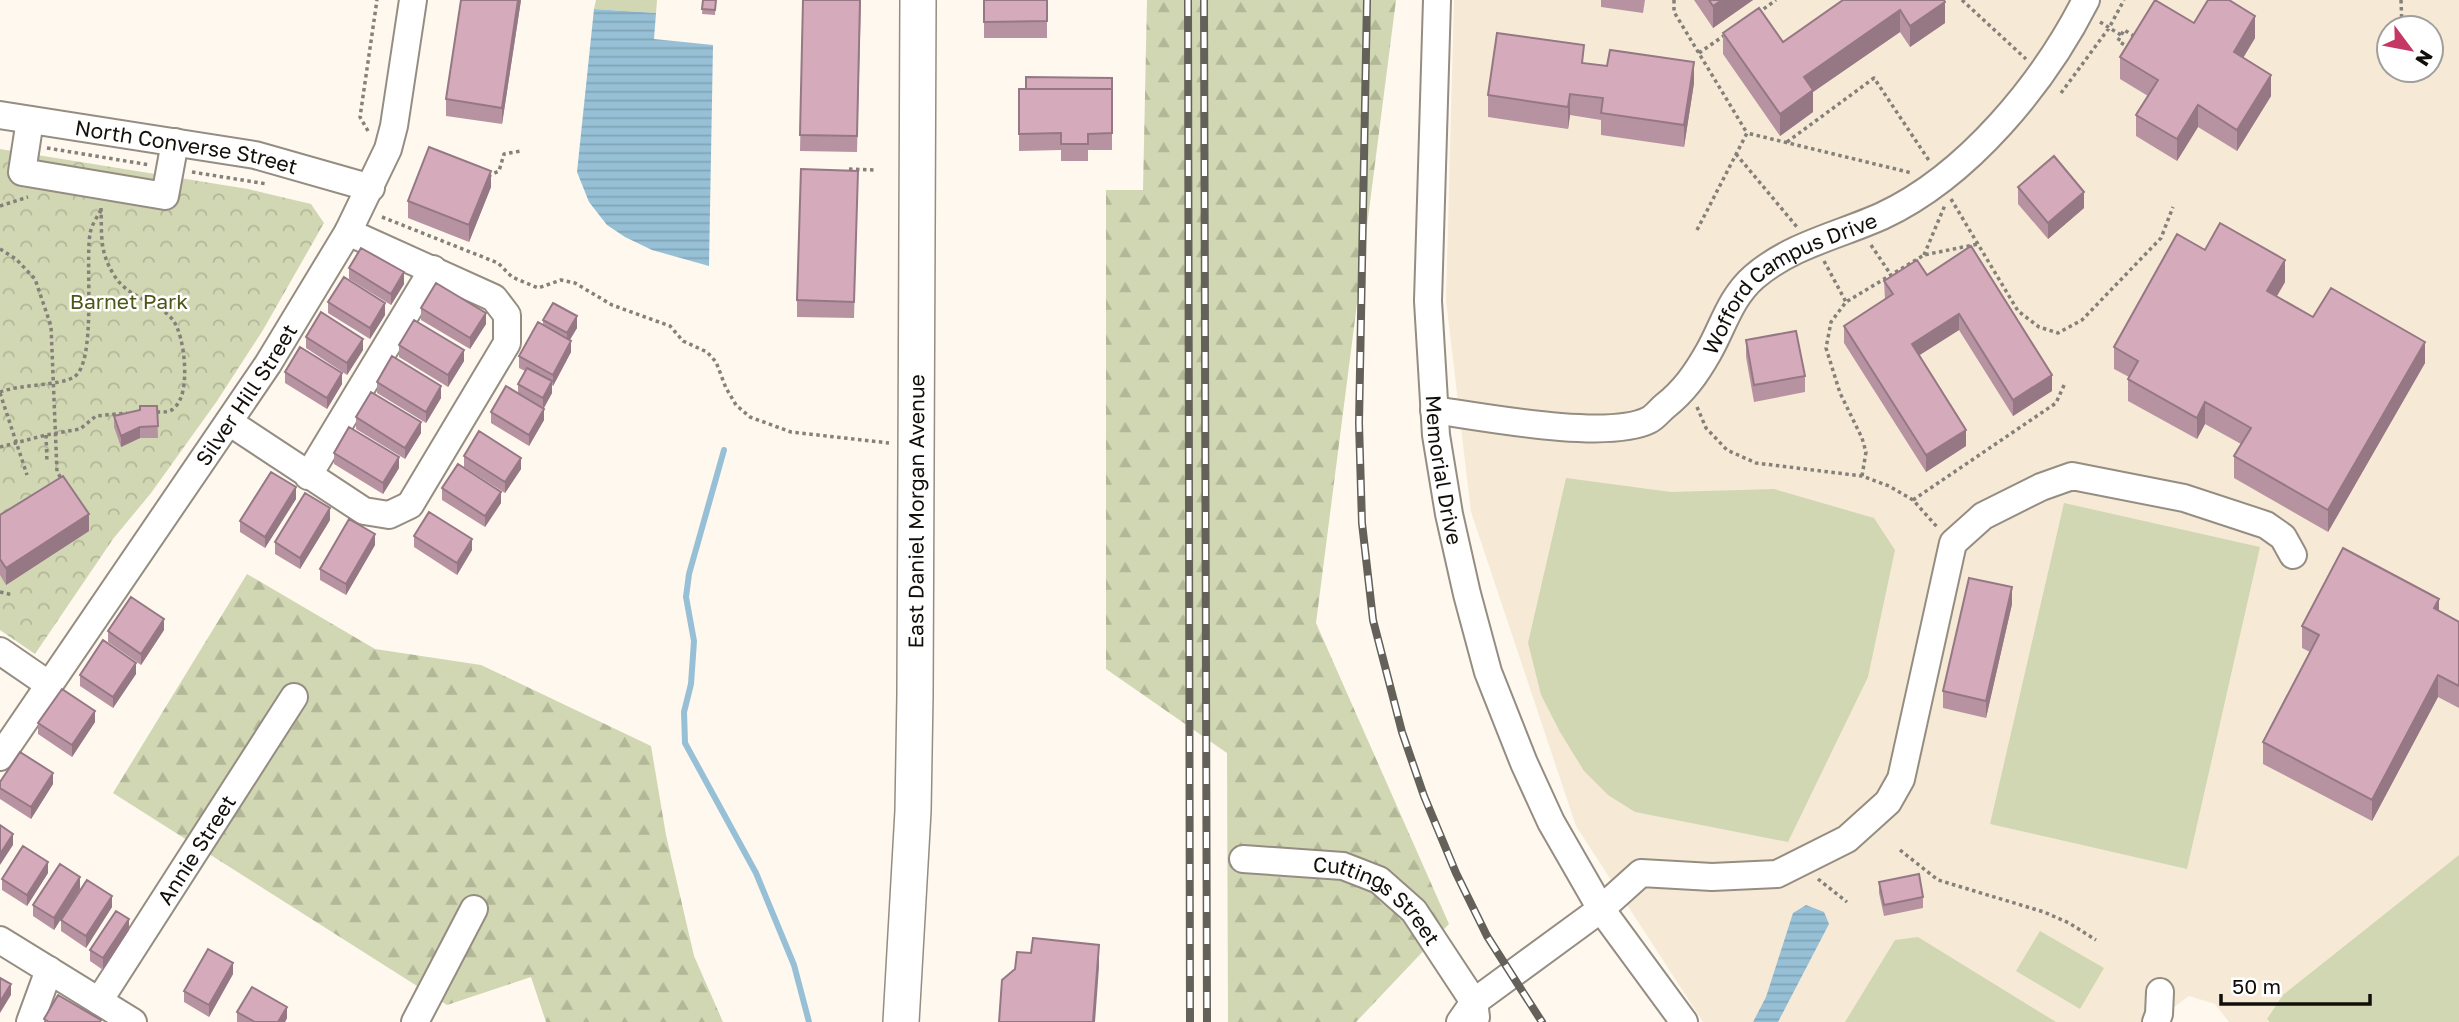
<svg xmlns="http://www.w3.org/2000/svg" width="2459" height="1022" font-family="'Golos Text',sans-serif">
	<defs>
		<pattern id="forest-firs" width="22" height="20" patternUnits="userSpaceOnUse" patternTransform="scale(1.75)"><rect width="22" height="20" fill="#d1d7b2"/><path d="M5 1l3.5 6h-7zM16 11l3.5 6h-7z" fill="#b2b798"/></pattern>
		<pattern id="park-crowns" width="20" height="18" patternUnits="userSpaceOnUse" patternTransform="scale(1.75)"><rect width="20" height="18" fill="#d1d7b2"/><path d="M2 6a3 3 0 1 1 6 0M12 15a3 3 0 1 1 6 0" fill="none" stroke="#b2b798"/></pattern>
		<pattern id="water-rules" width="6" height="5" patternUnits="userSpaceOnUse" patternTransform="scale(1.75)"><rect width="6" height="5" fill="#97c0d6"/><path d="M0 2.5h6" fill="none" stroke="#81a4b6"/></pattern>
	</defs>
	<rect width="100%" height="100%" fill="#fef8ee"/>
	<path fill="#f6ead7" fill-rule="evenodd" d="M1454,0H2459V1022H2229L2215,1004L2189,996L2154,1022H1703L1576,826L1471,512L1446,300ZM2389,28H2431V70H2389Z"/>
	<path fill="#d1d7b2" d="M596,0H657L656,13L594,9Z
		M1566,478L1671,492L1774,489L1874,518L1895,550L1868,677L1788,842L1635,812L1608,795L1584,771L1560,732L1541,695L1528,643Z
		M2064,503L2260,547L2187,869L1990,824Z
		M2459,855V1022H2270L2267,1019L2283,995Z
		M2040,931L2104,968L2080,1009L2016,971Z
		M1918,937L2056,1022H1845L1895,940Z"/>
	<path fill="url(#forest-firs)" d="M1147,0H1396L1316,623L1449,924L1356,1022H1228L1227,753L1106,669V190H1143Z
		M247,574L375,649L481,665L651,746L666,835L694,956L723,1022H546L531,977L447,1005L113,793Z"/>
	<path fill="url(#park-crowns)" d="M0,149L248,189L311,204L324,223L263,330L217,401L151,493L113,539L35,654L0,630Z"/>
	<path fill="url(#water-rules)" d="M594,9L656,13L654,39L713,45L709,266L652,250L625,237L607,225L589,202L577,172Z
		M1806,905L1824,912L1829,924L1778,1022H1753L1766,997L1793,913Z"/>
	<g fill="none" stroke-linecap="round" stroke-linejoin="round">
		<path stroke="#97c0d6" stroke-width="6" d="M724,450L689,574L686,597L694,641L691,684L684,712L685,743L756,873L794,965L809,1022"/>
		<g stroke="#958d82" stroke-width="30">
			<g id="minor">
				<path id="s1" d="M1437,0L1428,301L1436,435L1449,514L1467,594L1488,672L1524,763L1551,822L1601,909L1684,1022"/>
				<path id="s2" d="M0,115L255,155L371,188"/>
				<path d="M30,120L22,172L165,196L175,142"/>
				<path id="s3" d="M1434,410C1482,417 1608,441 1649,420C1655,417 1660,410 1665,406C1684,391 1696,374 1708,353C1723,327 1730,298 1754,277C1791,245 1840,235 1882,216C1968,176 2044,83 2086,0"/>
				<path d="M229,422L364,511L389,515L410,505L507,343V315L494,298L348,232"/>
				<path d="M308,476L433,269"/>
				<path d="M0,651L48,684"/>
				<path id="s4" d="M0,757L268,364L348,232L388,149L394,126L413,0"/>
				<path id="s5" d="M1243,859L1343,866L1379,880L1414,911L1474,1002L1476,1017"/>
				<path d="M0,940L133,1022"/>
				<path id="s6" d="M99,1001L294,697"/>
				<path d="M30,1022L49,970"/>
				<path d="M415,1022L474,909"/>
				<path d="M1460,1022L1474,1002L1601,909L1641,873L1712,877L1777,874L1847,839L1888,802L1901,779L1953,543L1983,516L2041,487L2072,476L2184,498L2266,525L2283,537L2293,555"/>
				<path d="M2156,1022L2159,1014L2160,992"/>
			</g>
		</g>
		<g stroke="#958d82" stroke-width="38">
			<g id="major">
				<path id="s7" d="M901,1022L913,811L915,695L918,0"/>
			</g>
		</g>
		<path stroke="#858079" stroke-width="3.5" stroke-dasharray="3.5 3.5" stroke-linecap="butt" d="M1674,0V12L1747,133
			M1962,0L2026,59
			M2401,0L2402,28
			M1758,13L1776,0
			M2100,22L2121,35
			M2130,48L2118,41L2124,30L2134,36
			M1699,53L1725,35
			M2061,93L2109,28L2124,0
			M368,131L360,117L377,0
			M1787,142L1874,78L1930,162
			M47,148L150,165
			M1736,154L1797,227
			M849,169L876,170
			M192,172L267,184
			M488,176L499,171L504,154L521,151
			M1951,199L2018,311L2039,327L2058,333L2082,320L2161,238L2173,207
			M0,206L28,197
			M101,208C102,235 99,251 114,275C128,299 158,301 173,320C185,336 191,393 175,407C170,413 163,412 155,412
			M382,217L498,263L512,277L538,288L561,280L575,283L612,305L670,326L683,341L707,352L716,362L726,388L736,405L750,417L791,432L889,443
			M1697,230L1747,133L1912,173
			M1871,245L1891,275
			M0,249L16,259L35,279L51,326L57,472L63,481
			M1924,255L1945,205
			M1824,261L1846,302
			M0,392C21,384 59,386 74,377C97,363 85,262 90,234C91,226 97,217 101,210
			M0,393L27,475
			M1697,407L1706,428L1727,450L1756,463L1862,476L1889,486L1913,500L1938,528
			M46,435L47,463
			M0,447L46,435L80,429L96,416L127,413
			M1862,476L1866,452L1862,438L1840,393L1826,348L1831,322L1846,302L1924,255L1978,244
			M1913,500L2056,403L2065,383
			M0,592L13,595
			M1900,850L1938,880L2044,912L2069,923L2096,940
			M1818,879L1847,902"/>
		<use href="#minor" stroke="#fff" stroke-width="26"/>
		<use href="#major" stroke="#fff" stroke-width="35"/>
		<g stroke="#64605a" stroke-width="8">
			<path id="rail" d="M1188,0L1190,1022
				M1204,0L1207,1022
				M1367,0L1359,423L1362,523L1373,620L1402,732L1424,796L1456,873L1487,936L1542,1022"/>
		</g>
		<use href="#rail" stroke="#fff" stroke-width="5" stroke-dasharray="16" stroke-linecap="butt"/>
	</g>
	<path fill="#b793a2" d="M521,0L502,124L446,116V99Z
		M703,0H716L715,15L702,14Z
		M803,0H861L857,152L800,151Z
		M984,0H1047V38H984Z
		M1601,0H1645L1643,13L1601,7Z
		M1694,0H1753L1713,28Z
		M1843,0H1944L1945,23L1910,47L1900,32L1813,92V112L1780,136L1723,54V33L1783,42Z
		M2194,23L2255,38L2243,58L2271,96L2237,151L2198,127L2177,161L2136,136V115L2148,96L2120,79V57Z
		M1584,63L1694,83L1684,147L1601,135V120L1570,115L1568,129L1488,117V95Z
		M1019,89H1026L1112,104V150H1088V161H1061V150L1019,151Z
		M858,171L854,318L797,317V300Z
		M491,187L469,242L408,218V201Z
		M2018,187L2084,208L2048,239L2018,204Z
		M2205,250L2285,282L2277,296L2313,317L2425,363L2328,532L2234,478V456L2241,444L2205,424L2197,439L2128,401V379L2129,377L2114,369V347Z
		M349,268L404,284L391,305L349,279Z
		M1927,275L2052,391L2013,416L1959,330L1919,355L1966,446L1926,472L1844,343V326L1885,299L1884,281Z
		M328,302L385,315L370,339L328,313Z
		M421,308L486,324L470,349L421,320Z
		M543,320L577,328L570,340L571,352L553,386L552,385V393L543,408L544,420L529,446L491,423V412L518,393V384L525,371L519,368V356L543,325Z
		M306,337L363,350L347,375L306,348Z
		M1746,340L1805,376V392L1754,402L1746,357Z
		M399,345L464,361L448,387L399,357Z
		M285,372L342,384L327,409L285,383Z
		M377,382L441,398L426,423L377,393Z
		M157,406L158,438H140L121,447L114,427V416Z
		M356,417L421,433L405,459L356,429Z
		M334,453L399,468L383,494L334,464Z
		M464,456L521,469L505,493L464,467Z
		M442,488L501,503L485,527L442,500Z
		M296,499L265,548L240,532V521Z
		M0,515L89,531L6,585L0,575Z
		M330,520L300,569L275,554V542Z
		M414,536L472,550L457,575L414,547Z
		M375,545L346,595L320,580V569Z
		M2012,604L1986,718L1943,708V691Z
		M2439,611L2459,622V708L2438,697L2372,821L2263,764V742L2310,652L2302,648V626Z
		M164,630L141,665L108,642V631Z
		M136,674L113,708L80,686V675Z
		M95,722L72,757L38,734V723Z
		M0,782L53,784L31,819L0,799Z
		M48,873L27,906L2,890V879Z
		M1879,882L1923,897V908L1884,916L1879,893Z
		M80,889L54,930L33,916V905Z
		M112,907L86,948L61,931V920Z
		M129,930L103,970L90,961V950Z
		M233,974L209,1017L184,1002V991Z
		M237,1012L287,1018L285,1022H237Z"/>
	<path fill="#957884" d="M518,0H521L502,124V108Z
		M1722,0H1753L1713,28V6Z
		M1945,2V23L1910,47V26Z
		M1900,10V32L1813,92V112L1780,136V114L1804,77Z
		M2255,16V38L2234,73V52Z
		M1694,62V83L1684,147V125Z
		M2271,75V96L2237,151V130Z
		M1570,94V115L1568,129V107Z
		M2198,105V127L2177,161V139Z
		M491,171V187L469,242V225Z
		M2084,192V208L2048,239V223Z
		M2285,260V282L2267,313V291Z
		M404,272V284L391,305V294Z
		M385,303V315L370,339V328Z
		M486,313V324L470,349V338Z
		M1959,314V330L1912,360V344Z
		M577,316V328L567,344V333Z
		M363,339V350L347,375V363Z
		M571,341V352L553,386V375Z
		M2425,342V363L2328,532V510Z
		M464,350V361L448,387V375Z
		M342,373V384L327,409V398Z
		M2052,375V391L2013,416V400Z
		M552,381V393L543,410V398Z
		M441,386V398L426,423V412Z
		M2205,402V424L2197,439V418Z
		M544,409V420L529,446V435Z
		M421,422V433L405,459V448Z
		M140,427V438L121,447V436Z
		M1966,430V446L1926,472V455Z
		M399,457V468L383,494V483Z
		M521,458V469L505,493V482Z
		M296,487V499L265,548V537Z
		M501,492V503L485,527V516Z
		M330,508V520L300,569V558Z
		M89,514V531L6,585V568Z
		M375,534V545L346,595V584Z
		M472,539V550L457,575V563Z
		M2012,587V604L1986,718V701Z
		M2439,599V620L2434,608Z
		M164,619V630L141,665V654Z
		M136,663V674L113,708V697Z
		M2438,675V697L2372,821V800Z
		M95,711V722L72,757V745Z
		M53,773V784L31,819V807Z
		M13,834V845L0,865V854Z
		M48,862V873L27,906V895Z
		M80,877V889L54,930V918Z
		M112,896V907L86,948V936Z
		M129,919V930L103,970V958Z
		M1099,945V967L1095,1022H1093Z
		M233,963V974L209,1017V1005Z
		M11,984V995L0,1013V1002Z
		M287,1007V1018L285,1022H278Z"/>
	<path fill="#d5abbc" stroke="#957884" stroke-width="2" d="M461,0H518L502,108L446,99Z
		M703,0H716L715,10L702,9Z
		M803,0H860L857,136L800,135Z
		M984,0H1047V21L984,22Z
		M1709,0H1722L1713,6Z
		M1843,0H1944L1945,2L1910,26L1900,10L1804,77L1813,90L1780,114L1723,33L1759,8L1783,42Z
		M2155,0L2194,23L2208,0H2229L2255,16L2234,52L2271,75L2237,130L2198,105L2177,139L2136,115L2158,80L2120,57Z
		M1497,33L1584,45L1582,63L1607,66L1610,50L1694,62L1684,125L1601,113L1603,98L1570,94L1568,107L1488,95Z
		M1026,77L1112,78V99V89H1026Z
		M1019,89H1112V133L1088,134V144H1061V133L1019,134Z
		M429,147L491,171L469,225L408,201Z
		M2054,156L2084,192L2048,223L2018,187Z
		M801,169L858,171L854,302L797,300Z
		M2220,223L2285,260L2267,291L2313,317L2331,288L2425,342L2328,510L2234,456L2251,428L2205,402L2197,418L2128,379L2138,361L2114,347L2177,234L2205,250Z
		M1971,246L2052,375L2013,400L1959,314L1912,344L1966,430L1926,455L1844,326L1893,294L1884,281L1917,260L1927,275Z
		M361,248L404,272L391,294L349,268Z
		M344,277L385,303L370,328L328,302Z
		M436,283L486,313L470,338L421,308Z
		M553,303L577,316L567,333L543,320Z
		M321,312L363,339L347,363L306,337Z
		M414,320L464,350L448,375L399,345Z
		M538,322L571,341L553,375L519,356Z
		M1796,331L1805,376L1754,385L1746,340Z
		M300,347L342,373L327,398L285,372Z
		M392,356L441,386L426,412L377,382Z
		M527,368L552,381L543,398L518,384Z
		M506,386L544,409L529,435L491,412Z
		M371,392L421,422L405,448L356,417Z
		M140,406H157L158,426L140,427L121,436L114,416L140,410Z
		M349,427L399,457L383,483L334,453Z
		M479,431L521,458L505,482L464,456Z
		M458,464L501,492L485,516L442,488Z
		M271,472L296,487L265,537L240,521Z
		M63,476L89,514L6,568L0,559V515Z
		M305,493L330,508L300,558L275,542Z
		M429,512L472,539L457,563L414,536Z
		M349,519L375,534L346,584L320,569Z
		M2343,548L2439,599L2434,608L2459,622V686L2438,675L2372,800L2263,742L2319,635L2302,626Z
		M1969,578L2012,587L1986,701L1943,691Z
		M131,597L164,619L141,654L108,631Z
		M103,640L136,663L113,697L80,675Z
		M62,689L95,711L72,745L38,723Z
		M20,752L53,773L31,807L0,788V782Z
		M0,825L13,834L0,854Z
		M23,846L48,862L27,895L2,879Z
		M60,864L80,877L54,918L33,905Z
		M1919,874L1923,897L1884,905L1879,882Z
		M87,880L112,896L86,936L61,920Z
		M116,911L129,919L103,958L90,950Z
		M1033,938L1099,945L1093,1022H999L1002,980L1015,969L1017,952L1031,953Z
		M208,949L233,963L209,1005L184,991Z
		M0,978L11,984L0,1002Z
		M252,987L287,1007L278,1022H255L237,1012Z
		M58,995L101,1020L100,1022H49L44,1019Z"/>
	<g text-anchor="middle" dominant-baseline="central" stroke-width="5" stroke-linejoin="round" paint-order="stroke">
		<g font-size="21" fill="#120f0b" stroke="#fff">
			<text stroke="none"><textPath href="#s2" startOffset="189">North Converse Street</textPath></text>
			<text stroke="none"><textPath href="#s3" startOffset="420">Wofford Campus Drive</textPath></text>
			<text stroke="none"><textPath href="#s4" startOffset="438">Silver Hill Street</textPath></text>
			<text stroke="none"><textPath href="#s1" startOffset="471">Memorial Drive</textPath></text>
			<text stroke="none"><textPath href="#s7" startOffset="511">East Daniel Morgan Avenue</textPath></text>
			<text stroke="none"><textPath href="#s6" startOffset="180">Annie Street</textPath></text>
			<text stroke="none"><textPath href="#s5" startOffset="147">Cuttings Street</textPath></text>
		</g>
		<g font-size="21" fill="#4f5517" stroke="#fff">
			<text x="129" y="301">Barnet Park</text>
		</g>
	</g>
	<g transform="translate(2410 49) rotate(122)"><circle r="33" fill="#ffffff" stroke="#a09f9d" stroke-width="2"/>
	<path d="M0-5L12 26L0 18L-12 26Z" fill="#c53764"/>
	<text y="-10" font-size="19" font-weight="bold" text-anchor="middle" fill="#120f0b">N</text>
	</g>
	<path d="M2221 994v10h149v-10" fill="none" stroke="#120f0b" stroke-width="3.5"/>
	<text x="2232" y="994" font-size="21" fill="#120f0b" stroke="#ffffff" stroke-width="5" paint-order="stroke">50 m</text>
</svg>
